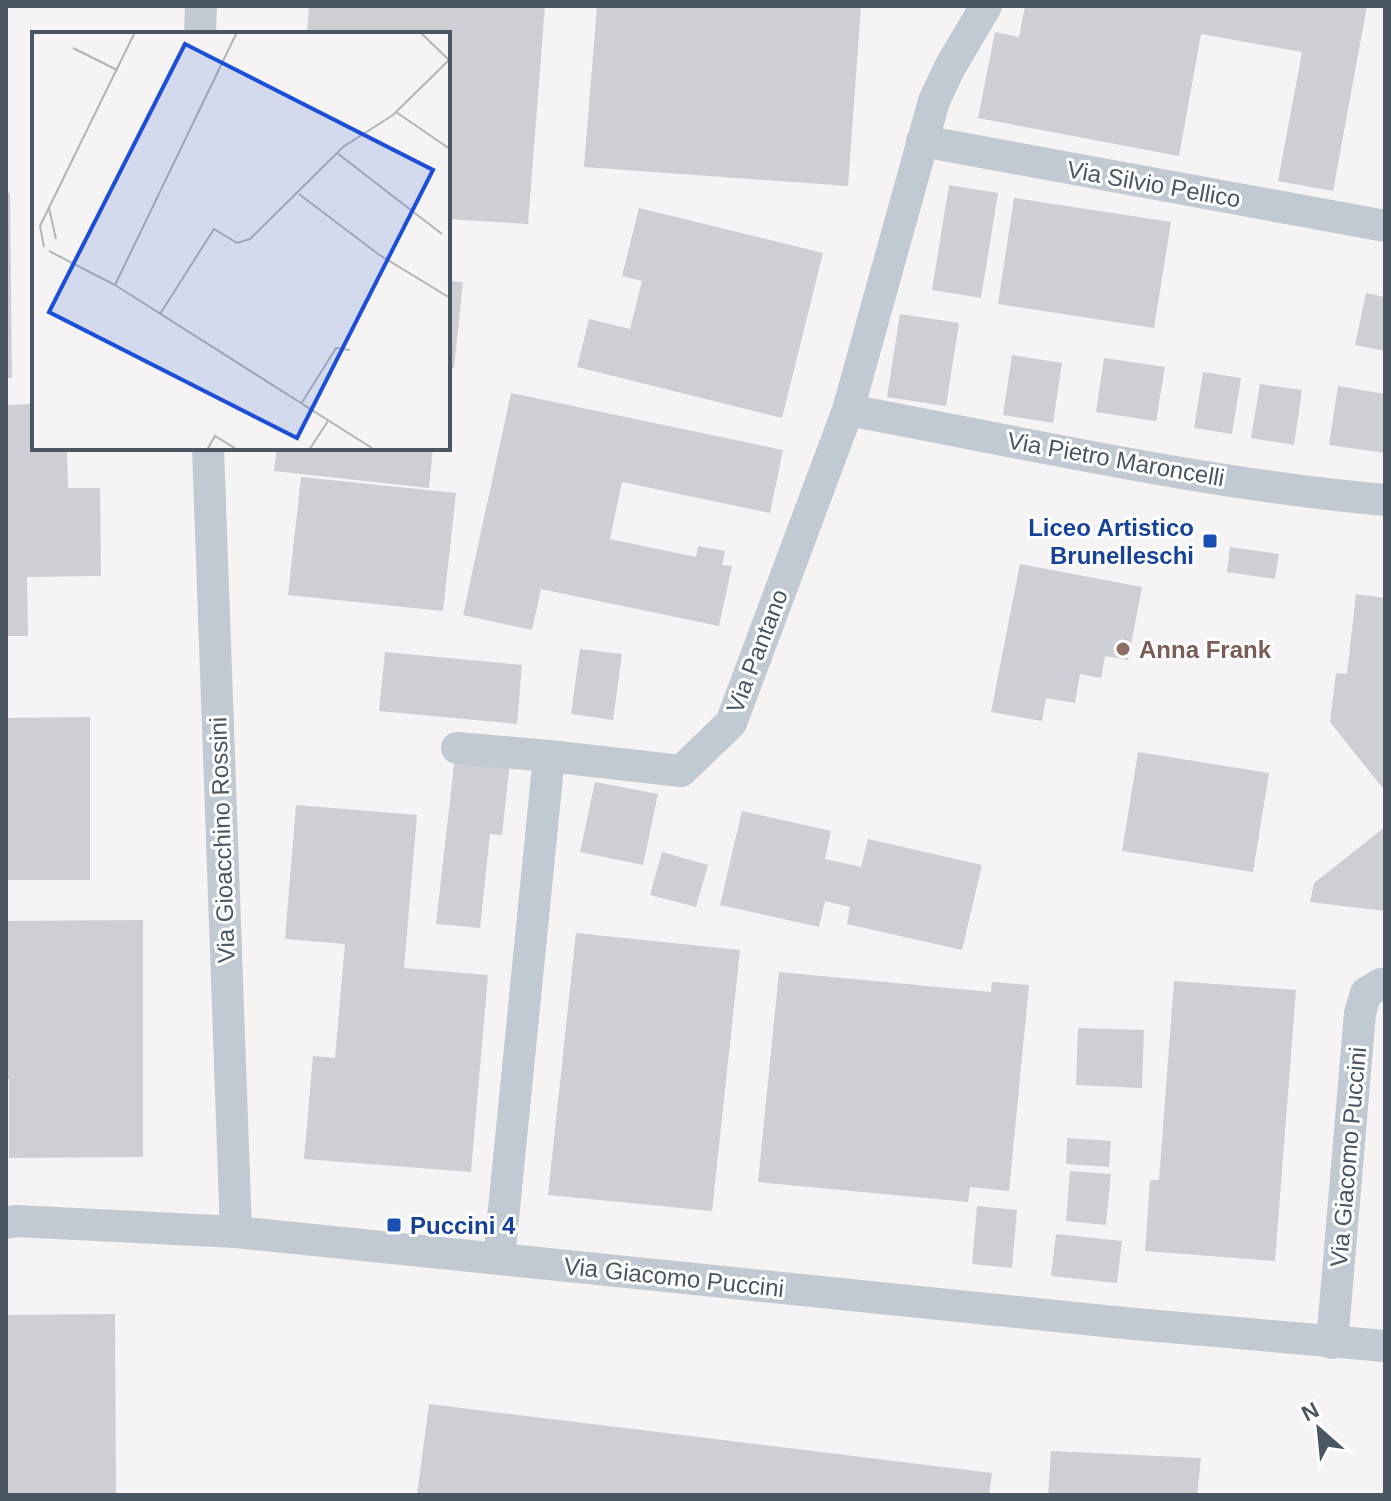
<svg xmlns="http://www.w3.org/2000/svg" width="1391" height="1501" font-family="Arial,sans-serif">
	<rect width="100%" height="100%" fill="#f5f3f3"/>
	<path fill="#cdcfd5" d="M309,6H545L528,224L448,219V34H307Z
		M597,6H861L848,186L584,167Z
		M1025,6H1367L1333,191L1278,181L1302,52L1201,34L1179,156L978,118L995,32L1019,37Z
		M949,185L998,193L981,298L932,290Z
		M6,193H10L12,378H6Z
		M1014,198L1171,222L1154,328L998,304Z
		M639,208L823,253L782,418L577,367L589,319L630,329L642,281L622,276Z
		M448,281L463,282L454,368L448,369Z
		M1366,293L1385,297V351L1355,345Z
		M900,314L959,323L946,406L887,397Z
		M1012,355L1062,363L1053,423L1003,415Z
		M1104,358L1165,367L1156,421L1096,412Z
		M1203,372L1241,378L1232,434L1194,428Z
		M1260,384L1302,390L1294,445L1251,438Z
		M1338,386L1385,394V453L1329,445Z
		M511,393L783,450L770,513L622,482L610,539L696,557L698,546L725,551L722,565L732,566L719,626L541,589L532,630L463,615Z
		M34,404V448H67L68,488H100L101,576L27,577L28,636H6V405Z
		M277,448H433L429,488L274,471Z
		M301,477L456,493L443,611L288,595Z
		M1230,547L1279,554L1275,579L1227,572Z
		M1020,564L1142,587L1128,660L1105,656L1101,678L1080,674L1075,703L1046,698L1042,721L991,712Z
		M1356,594L1385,598V791L1330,722L1336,673L1347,674Z
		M580,649L622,654L613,720L571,714Z
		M385,652L522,665L517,724L379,711Z
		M90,717V880H6V718Z
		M1138,752L1269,773L1253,872L1122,851Z
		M455,756L510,762L502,835L490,834L480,928L436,924Z
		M595,782L658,794L643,865L580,852Z
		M296,805L417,815L404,968L488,975L471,1172L304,1159L313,1056L335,1058L345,944L285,939Z
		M742,811L831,831L825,859L861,867L868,839L982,865L962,950L847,924L850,907L825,901L819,927L720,905Z
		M1385,827V911L1310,902L1314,883Z
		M662,852L708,865L696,907L650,895Z
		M143,920V1157L9,1158V1079H6V921Z
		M576,933L740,950L712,1211L548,1195Z
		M779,972L991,992L992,982L1029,985L1009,1191L970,1187L968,1202L758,1182Z
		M1174,981L1296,990L1275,1261L1145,1251L1150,1180H1159Z
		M1078,1028L1144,1030L1142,1088L1076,1085Z
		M1067,1138L1111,1141L1109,1167L1066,1164Z
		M1070,1171L1111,1174L1106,1225L1066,1221Z
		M977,1206L1017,1210L1012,1268L972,1264Z
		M1056,1234L1122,1241L1117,1283L1051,1276Z
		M115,1314L116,1495H6V1315Z
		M429,1404L992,1473L989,1495H417Z
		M1051,1451L1201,1458L1197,1495H1048Z"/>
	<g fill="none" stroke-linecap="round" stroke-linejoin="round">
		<path stroke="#c1cad2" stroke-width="32" d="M200,34L201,6
			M922,141L1385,226
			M848,410C1025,443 1205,484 1385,500
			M208,448L236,1232
			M457,748L549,756
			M6,1223L16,1221L236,1232L1124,1323L1385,1346
			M499,1259L549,756L681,771L731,723L848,410L934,101L950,67L986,6
			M1332,1343L1360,1013L1366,993L1381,984H1385"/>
	</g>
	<g fill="#1a4fb4" stroke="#fff" stroke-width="3">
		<rect x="1202" y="533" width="16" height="16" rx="4"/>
		<rect x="386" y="1217" width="16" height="16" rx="4"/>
	</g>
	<circle fill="#8d6e63" stroke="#fff" stroke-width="3" cx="1123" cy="649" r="8"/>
	<g text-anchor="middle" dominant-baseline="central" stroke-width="6" stroke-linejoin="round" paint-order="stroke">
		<g font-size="24" fill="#4a5661" stroke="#fff">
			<text transform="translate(1154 184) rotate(10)">Via Silvio Pellico</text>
			<text transform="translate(1116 459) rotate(10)">Via Pietro Maroncelli</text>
			<text transform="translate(757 651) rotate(-69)">Via Pantano</text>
			<text transform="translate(222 840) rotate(-92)">Via Gioacchino Rossini</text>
			<text transform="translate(1348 1157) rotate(-85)">Via Giacomo Puccini</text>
			<text transform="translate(674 1277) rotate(6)">Via Giacomo Puccini</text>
		</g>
		<g font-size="24" font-weight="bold" fill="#164399" stroke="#fff" text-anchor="end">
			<text x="1194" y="527">Liceo Artistico<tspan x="1194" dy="28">Brunelleschi</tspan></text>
			<text x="410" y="1225" text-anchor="start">Puccini 4</text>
		</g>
		<g font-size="24" font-weight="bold" fill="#785e54" stroke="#fff" text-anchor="start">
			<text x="1139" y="649">Anna Frank</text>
		</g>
	</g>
	<g transform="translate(32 32)">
		<rect width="418" height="418" fill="#f5f3f3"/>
		<path fill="none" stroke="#b1b4b9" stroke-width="2" d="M388,0L418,29M41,16L85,38M364,80L418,117M305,121L410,202M267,162L346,222L418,266M17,176L24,207M12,215L8,194L103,0M17,219L83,253L343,418M83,253L205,0M128,282L182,197L205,211L218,207L311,115L361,83L417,28M269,372L304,316L318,318M175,418L183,404L206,418M277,418L296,389"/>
		<path fill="#1d4ed8" fill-opacity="0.15" stroke="#1d4ed8" stroke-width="4" d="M153,12L401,138L265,406L17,280Z"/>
		<rect width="418" height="418" fill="none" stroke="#4a5661" stroke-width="4"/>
	</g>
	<rect width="1391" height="1501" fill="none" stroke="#4a5661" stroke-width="16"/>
	<g transform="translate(1319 1429) rotate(333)" stroke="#ffffff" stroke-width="6" paint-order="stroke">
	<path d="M0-6L14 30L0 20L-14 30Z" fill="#4a5661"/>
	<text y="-12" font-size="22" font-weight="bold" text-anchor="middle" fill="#4a5661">N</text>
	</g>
</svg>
